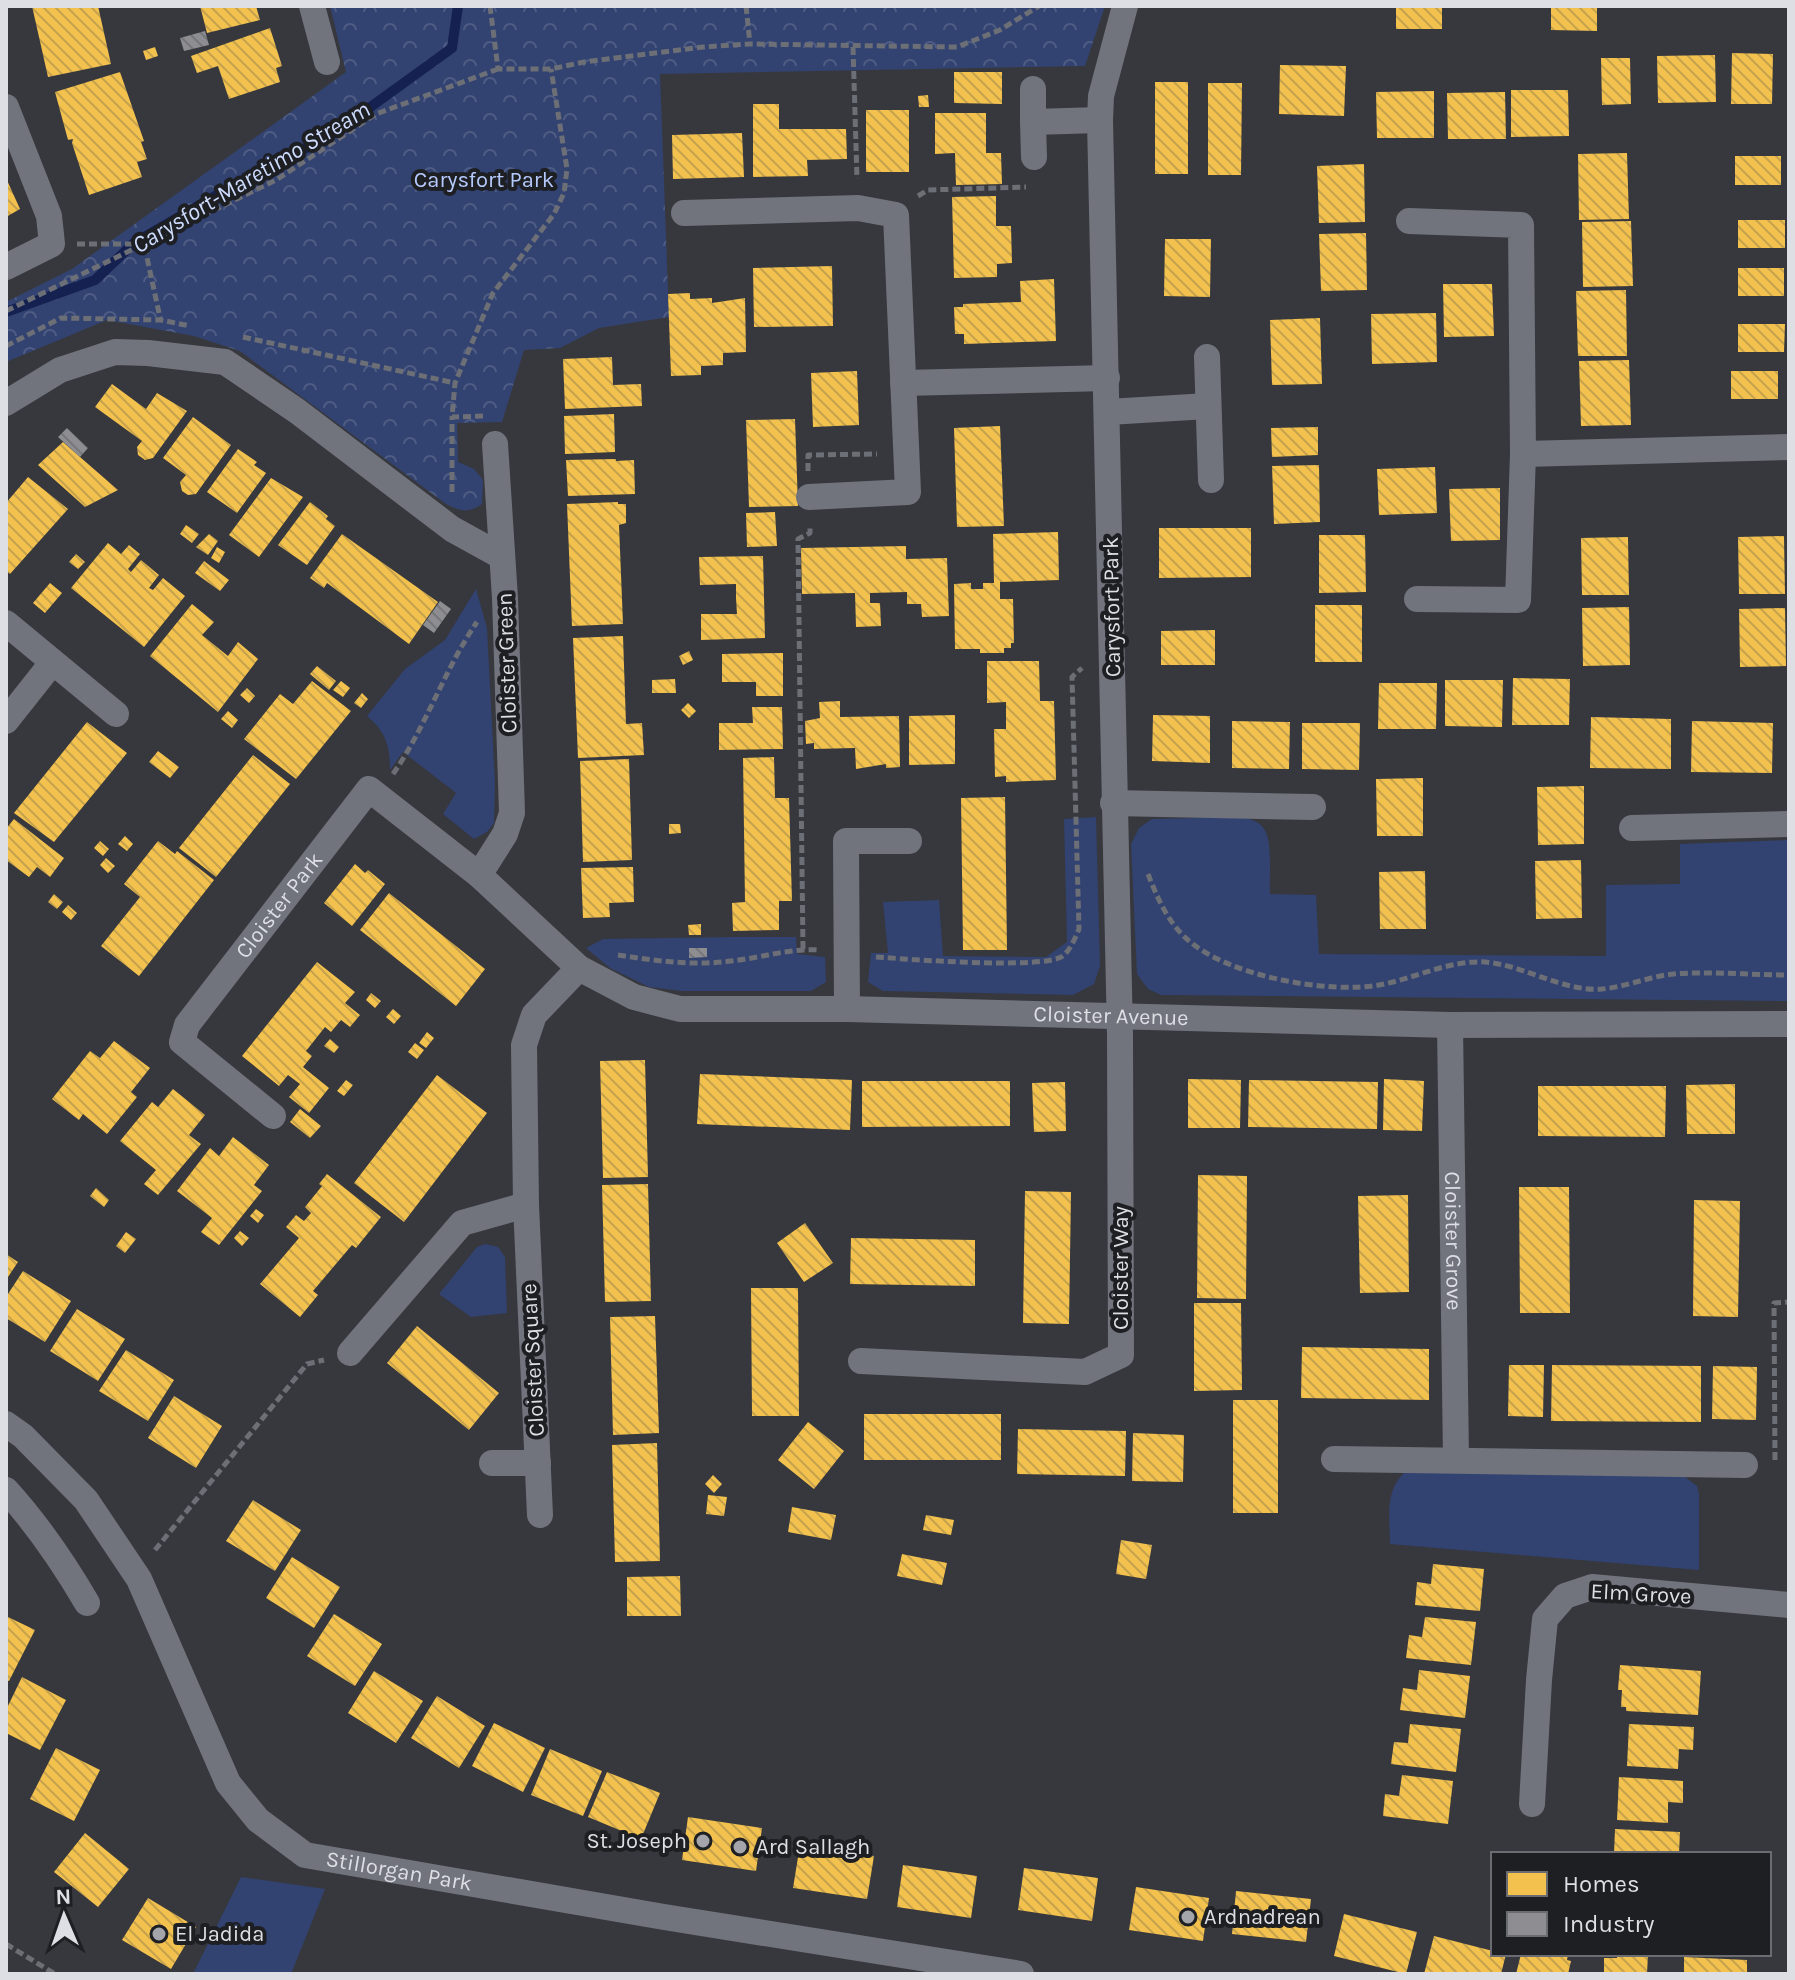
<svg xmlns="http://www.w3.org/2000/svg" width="1795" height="1980" font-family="Karla,sans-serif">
	<defs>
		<pattern id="park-crowns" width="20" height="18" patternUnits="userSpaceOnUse" patternTransform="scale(2)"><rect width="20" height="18" fill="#324271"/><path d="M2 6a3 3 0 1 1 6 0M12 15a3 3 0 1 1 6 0" fill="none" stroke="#4f5d85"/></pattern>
		<pattern id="homes-back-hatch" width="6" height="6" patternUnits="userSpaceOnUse" patternTransform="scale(2)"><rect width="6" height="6" fill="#f2c14e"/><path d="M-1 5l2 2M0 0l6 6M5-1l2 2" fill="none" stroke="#c6a24c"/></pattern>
		<pattern id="industry-back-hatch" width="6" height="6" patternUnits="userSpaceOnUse" patternTransform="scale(2)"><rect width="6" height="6" fill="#8d8d92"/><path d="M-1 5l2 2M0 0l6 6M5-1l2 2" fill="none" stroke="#76777b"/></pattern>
	</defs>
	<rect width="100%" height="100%" fill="#37383d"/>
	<path fill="#324271" d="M476,589L487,628L495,783L494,823L487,832L474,839L443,814L456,793L403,752L390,770C390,746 386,732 367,716L405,669L445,640Z
		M1096,817L1100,966L1094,984L1073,995L883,991L868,982L871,953H888L883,902L939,900L943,956L1046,957L1067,942L1064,819Z
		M1241,817C1250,819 1259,821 1264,829C1273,841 1269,878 1270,894L1316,895L1319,954L1606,956V885L1680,884V844L1789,840V1001L1161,995L1148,989L1137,974L1131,844L1139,828L1152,819Z
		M735,937H796L797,954L825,957L826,982L811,991H682L649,987L610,968L586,948L603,939Z
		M485,1244L498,1247L505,1257L507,1313L471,1317L439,1294L477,1247Z
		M1405,1472L1681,1474L1697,1486L1699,1494V1570L1390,1544C1390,1518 1384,1491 1405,1472Z
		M241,1877L325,1889L291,1974H193Z"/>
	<path fill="url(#park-crowns)" d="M330,6H1105L1085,66L660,74L669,317L599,328L560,348L524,350L502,422L457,423L458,462L474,469L483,480L482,504C469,513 461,512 446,504L240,351L194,336L107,320L6,362V302L72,269L346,72Z"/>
	<path fill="url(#homes-back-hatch)" d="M32,6H98L111,64L48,77Z
		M200,6H256L260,20L207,33Z
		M1396,6H1442V29H1396Z
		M1551,6H1597V31L1551,30Z
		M270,28L282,66L276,68L280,82L229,99L218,66L197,73L191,56Z
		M155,47L158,56L146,60L143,51Z
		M1732,53L1773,54L1772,104H1731Z
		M1715,55L1716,102L1658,103L1657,56Z
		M1601,58H1630L1631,104L1602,105Z
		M1280,65L1346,66L1344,116L1279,114Z
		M120,72L144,141L141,142L147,159L137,162L142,177L89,195L72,143L73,139L68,140L55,92Z
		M954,72H1002V104L954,103Z
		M1155,82H1188V174H1155Z
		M1208,83H1242L1241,175H1208Z
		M1511,90H1568L1569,136L1511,137Z
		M1434,91V138H1377L1376,92Z
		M1505,92L1506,139H1448L1447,93Z
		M928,95L929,107H919L918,96Z
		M753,104H779V129H846L847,159L807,160L808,176L753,177Z
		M866,110H909V172H866Z
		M935,113H986V153H1001L1002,184L956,185L955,153L935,154Z
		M742,133L744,177L673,179L672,135Z
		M1627,153L1629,219L1579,220L1578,154Z
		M1735,156H1781V185H1735Z
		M1364,164L1365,222L1319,223L1317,166Z
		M6,178L20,209L6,217Z
		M996,196V226H1011L1012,263L997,264V277L954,278L952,197Z
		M1738,220H1785V248H1738Z
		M1631,221L1633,286L1583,287L1582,222Z
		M1366,233L1367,290L1321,291L1319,234Z
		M1165,239H1211L1210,297L1164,296Z
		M832,266L833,326L754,327L753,268Z
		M1738,268H1784V296H1738Z
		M1054,279L1056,341L964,344V334H955L954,307H963V304L1021,302L1020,281Z
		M1443,284H1492L1494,336L1444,337Z
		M1626,290L1627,356H1578L1576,291Z
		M690,293V299L712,298V303L745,298L746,352L723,353V365L701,366V375L671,376L668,294Z
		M1436,313L1437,362L1372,364L1371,314Z
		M1320,318L1322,384L1272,385L1270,320Z
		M1738,324H1785L1784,352H1738Z
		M612,357L613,385L641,384L642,406L565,409L563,359Z
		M1629,360L1631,425L1581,426L1579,361Z
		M857,371L859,425L813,427L811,373Z
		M1731,371H1778V399H1731Z
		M112,384L146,409L157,393L187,411L153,458L145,460L138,455L137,447L142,441L95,407Z
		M614,414L615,452L565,454L564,416Z
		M193,417L231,445L196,494L188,495L182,491L180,482L186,475L163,458Z
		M795,419L798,506L749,507L746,420Z
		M1000,426L1004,526L957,527L954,428Z
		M1318,427V455L1272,457L1271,428Z
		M63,442L80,457L118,490L85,507L38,465Z
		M238,449L257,462L254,465L266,473L237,513L207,492Z
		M616,459V461L634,460L635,494L568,496L566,460Z
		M1319,465L1320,522L1274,524L1272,466Z
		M1435,467L1437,513L1379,515L1377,469Z
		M28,477L68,509L10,574L6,571V503Z
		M271,478L303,497L259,557L229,535Z
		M1500,488V540L1451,541L1449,489Z
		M310,502L328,516L326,519L335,526L307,565L278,545Z
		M618,502V504H626V523L619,525L623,624L572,626L567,504Z
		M775,512L777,546L747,547L746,513Z
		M186,525L199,534L192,543L180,534Z
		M1159,528H1251V577L1159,578Z
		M1058,532L1059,580L1000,582V599H1013L1014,643H1011V648H1004V653H980V649H955L954,584L971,583V589H983V583H994L993,534Z
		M209,534L218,541L208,555L196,547Z
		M342,534L438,602L409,644L327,583L324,588L310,578Z
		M1319,535H1365L1366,592L1319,593Z
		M1784,536L1785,594H1739L1738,537Z
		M1628,537L1629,595H1582L1581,538Z
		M108,543L121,554L129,545L140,554L128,569L131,572L141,560L159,575L149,588L153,590L163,578L185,596L144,647L71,588Z
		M906,546V559L947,558L949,616L922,617L921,604H907V592L870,593V603H880L881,626L856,627L855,593L802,594L801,548Z
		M217,547L225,552L219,563L211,558Z
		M76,554L85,562L78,569L69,562Z
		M763,556L765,638L701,640V614H737L736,598V584L700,585L699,557Z
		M204,561L229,580L220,591L195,573Z
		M50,583L62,593L45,613L33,603Z
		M192,604L214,622L202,635L228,656L238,642L258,659L218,712L150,656Z
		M1315,605H1362V662H1315Z
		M1629,607L1630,665L1583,666L1582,608Z
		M1785,608L1786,666L1740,667L1739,609Z
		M1215,630V665H1161V631Z
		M623,636L626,724L642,723L644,755L578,758L573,638Z
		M689,651L693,660L683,665L679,656Z
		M783,653V696H756V682H722V654Z
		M987,661H1039L1040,701H1054L1056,780L1006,782V776L995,777L994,729H1006V702L987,703Z
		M317,666L336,681L329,690L310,674Z
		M1513,678L1570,679L1569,725H1512Z
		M675,679L676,693H652V680Z
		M1445,680H1503L1502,727L1445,726Z
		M312,681L351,711L296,779L244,739L280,694L293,704Z
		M341,681L350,688L343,697L333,690Z
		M1379,683H1437L1436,729H1378Z
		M247,688L255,696L249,703L240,695Z
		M362,693L368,699L361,708L354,703Z
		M840,701V717L899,716L900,767L886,768V764L856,769L855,748L814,749V743L806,744L805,721L820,718L819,702Z
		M688,703L696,711L689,718L681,710Z
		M752,707H782L783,749L719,750V723H753Z
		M228,711L238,720L232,728L221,719Z
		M955,715V764L909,765V716Z
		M1153,715L1210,716V763L1152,761Z
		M1591,717L1671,719V769L1590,768Z
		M1232,721L1290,722L1289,769L1232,768Z
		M1692,721L1773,723L1772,773L1691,772Z
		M87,722L127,753L54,842L14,813Z
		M1302,723H1360L1359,770L1302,769Z
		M158,751L179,767L170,778L149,762Z
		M253,755L290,784L216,877L179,848Z
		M774,757L775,798H789L792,901H779V930L733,931L732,903L745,902L743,758Z
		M629,759L632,860L583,862L580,761Z
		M1423,778V836H1377L1376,779Z
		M1584,786V844L1538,845L1537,787Z
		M1005,797L1007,950H963L961,798Z
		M14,819L64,858L50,877L37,867L29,877L6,860V829Z
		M669,824H680L681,833L669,834Z
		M125,836L133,844L127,851L118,844Z
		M100,841L109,849L103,856L94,848Z
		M158,841L175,854L177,851L214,880L139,976L101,946L140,897L124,884Z
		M106,858L115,866L108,873L100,865Z
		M1581,860L1582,918L1536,919L1535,861Z
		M355,864L365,873L368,870L385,884L352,926L324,903Z
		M633,867L634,902L609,903L610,917L583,918L581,868Z
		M1425,871L1426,929H1380L1379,872Z
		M389,893L485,969L456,1006L360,930Z
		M54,894L63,902L57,909L48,902Z
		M68,905L77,913L71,920L62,912Z
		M701,924V935H689L688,925Z
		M317,962L355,992L345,1003L360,1015L350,1027L341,1020L331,1032L325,1027L306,1051L312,1056L303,1067L329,1088L309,1113L289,1097L300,1084L288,1075L279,1086L242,1056Z
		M371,993L381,1001L375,1008L366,1000Z
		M393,1009L401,1016L394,1024L386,1017Z
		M427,1032L434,1038L426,1048L419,1043Z
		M330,1039L339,1047L334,1053L324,1046Z
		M114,1041L150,1068L131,1092L137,1097L107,1134L83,1114L79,1120L52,1099L90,1051L100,1058Z
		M415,1043L424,1050L417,1059L408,1052Z
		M645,1060L648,1177L603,1178L600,1061Z
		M700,1074L852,1080L850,1130L697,1124Z
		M437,1075L487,1113L404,1222L354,1183Z
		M1188,1079L1241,1080L1240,1128H1188Z
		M1384,1079L1424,1081L1422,1131L1383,1130Z
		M346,1080L353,1085L344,1096L337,1091Z
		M1249,1080L1378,1082L1377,1129L1248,1127Z
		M862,1081H1010V1126L862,1127Z
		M1065,1082L1066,1131L1034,1132L1032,1083Z
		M1735,1084V1134H1687L1686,1085Z
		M1538,1086H1666L1665,1137L1538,1136Z
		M173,1089L205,1115L189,1135L201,1144L158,1195L144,1184L156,1170L120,1141L152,1102L158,1107Z
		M300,1109L321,1126L310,1138L290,1122Z
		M233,1137L269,1165L254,1185L262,1191L219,1245L201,1232L212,1218L177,1191L210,1148L219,1156Z
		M327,1174L381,1217L356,1248L352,1245L313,1291L318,1295L300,1317L260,1284L299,1238L286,1227L296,1215L304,1221L311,1213L305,1207L322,1186L319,1184Z
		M1198,1175L1247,1176L1246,1299L1197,1298Z
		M648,1184L651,1301L605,1302L602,1185Z
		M1519,1187H1569L1570,1313H1520Z
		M96,1188L109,1200L104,1207L90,1196Z
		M1025,1191L1071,1192L1069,1324L1023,1323Z
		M1408,1195L1409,1292L1360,1293L1358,1196Z
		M1694,1200L1740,1201L1738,1317L1693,1316Z
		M256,1209L264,1215L258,1223L250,1216Z
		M805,1223L833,1263L804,1282L777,1243Z
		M240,1231L249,1238L242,1246L234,1238Z
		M126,1232L136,1239L125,1253L116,1246Z
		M851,1238L975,1240V1286L850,1284Z
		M6,1254L18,1262L6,1280Z
		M23,1271L71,1301L45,1342L6,1318V1297Z
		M751,1288H798L799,1416H752Z
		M1194,1303H1241L1242,1390L1194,1391Z
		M77,1309L125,1339L98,1381L50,1351Z
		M655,1316L659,1433L613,1435L610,1317Z
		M417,1326L499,1393L469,1430L387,1363Z
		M1302,1347L1429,1349V1400L1301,1398Z
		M126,1350L174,1380L148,1421L99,1391Z
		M1509,1365H1544L1543,1417L1508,1416Z
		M1552,1365L1701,1366V1422L1551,1421Z
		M1713,1366L1757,1367L1756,1420L1712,1419Z
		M174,1396L222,1426L196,1468L148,1438Z
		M1233,1400H1278V1513H1233Z
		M864,1414H1001V1460H864Z
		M808,1422L844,1451L814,1489L778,1460Z
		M1018,1429L1126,1431L1125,1476L1017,1474Z
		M1133,1433L1184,1435L1183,1482L1132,1481Z
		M657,1443L660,1561L615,1562L612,1445Z
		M713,1475L722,1484L714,1493L705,1484Z
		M708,1495L727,1497L724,1516L706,1514Z
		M253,1500L301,1530L275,1571L226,1541Z
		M792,1507L836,1515L831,1540L788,1532Z
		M926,1515L954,1520L951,1535L923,1530Z
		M1121,1540L1152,1545L1146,1579L1116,1574Z
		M902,1554L947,1563L942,1585L897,1576Z
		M292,1557L340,1587L314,1628L266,1598Z
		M1433,1564L1484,1569L1480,1611L1415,1605L1417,1582L1431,1584Z
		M680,1576L681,1616H627V1577Z
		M334,1614L382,1644L355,1686L307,1656Z
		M6,1616L35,1630L9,1681L6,1680Z
		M1425,1617L1476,1622L1471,1665L1406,1658L1409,1635L1422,1637Z
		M1620,1665L1701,1671L1698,1715L1626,1711V1707H1621L1622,1690H1618Z
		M1419,1670L1470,1676L1465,1718L1400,1710L1403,1688L1417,1690Z
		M374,1671L423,1701L396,1743L348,1713Z
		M22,1677L66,1700L40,1750L6,1733V1710Z
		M437,1696L485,1726L459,1768L411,1738Z
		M494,1723L545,1748L523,1792L472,1766Z
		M1410,1724L1461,1729L1456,1772L1391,1764L1394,1742L1408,1743Z
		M1629,1724L1694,1727L1693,1750L1679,1749L1678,1769L1627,1766Z
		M56,1748L100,1770L74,1821L30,1799Z
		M550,1749L602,1771L583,1816L531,1795Z
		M607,1772L660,1793L641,1839L588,1817Z
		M1402,1775L1453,1781L1448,1824L1383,1816L1385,1794L1399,1796Z
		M1619,1777L1683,1781V1803L1668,1802V1823L1617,1820Z
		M688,1817L762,1828L756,1871L682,1860Z
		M1615,1829L1680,1832L1679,1854H1614Z
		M85,1833L129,1869L98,1907L54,1872Z
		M800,1845L874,1856L867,1899L793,1888Z
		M903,1865L977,1876L971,1918L897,1907Z
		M1024,1868L1098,1878L1092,1921L1018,1910Z
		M1136,1887L1209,1898L1203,1941L1129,1930Z
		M1236,1891L1311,1899L1306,1942L1232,1934Z
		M148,1898L196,1927L171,1969L122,1940Z
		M1344,1914L1417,1932L1406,1974L1334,1956Z
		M1434,1936L1493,1951V1954H1506L1501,1974H1424Z
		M1521,1954H1568L1567,1960L1571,1961L1568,1974H1516Z
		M1617,1954H1648L1647,1974H1604V1958H1617Z
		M1684,1957L1747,1960V1974H1684Z"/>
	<path fill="url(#industry-back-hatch)" d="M205,31L209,45L184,51L180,38Z
		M67,428L88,448L80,457L58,437Z
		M440,601L451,609L434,633L423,625Z
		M689,948H707V957L689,958Z"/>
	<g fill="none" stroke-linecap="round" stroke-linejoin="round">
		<path stroke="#152150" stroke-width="10" d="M6,312L95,280L134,243L215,196L336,132L452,48L458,6"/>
		<path stroke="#6d6f76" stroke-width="5" stroke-dasharray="8 4" stroke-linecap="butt" d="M490,6L498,69H551L584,62L703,47L750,44L957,47L1000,30L1039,6
			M746,6L750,44
			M853,47L857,179
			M918,196L928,190L1026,187
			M77,244H144L276,180L376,114L498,69
			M6,311L144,244L161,322
			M243,337L455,383
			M6,346L61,318L161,320L190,326
			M483,416L452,417L455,383L493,293L554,214L564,193L567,169L551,69
			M808,471V455L877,454
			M452,492V417
			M393,774C426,727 444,670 477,622
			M1148,874C1157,897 1168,923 1188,940C1228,976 1327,994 1379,985C1414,979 1448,960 1485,962C1524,965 1563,992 1602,989C1626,987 1650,976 1674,974C1711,971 1751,975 1789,975
			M803,949L798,539L810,533V525
			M618,955C656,961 694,966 731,961C761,958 789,948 819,950
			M876,957C906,959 1044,970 1063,956C1071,949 1075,938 1079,929L1072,677L1082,668
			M1775,1460L1774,1303L1789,1302
			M155,1550L307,1364L324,1360
			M6,1944L55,1974"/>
		<g stroke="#71747d" stroke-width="26">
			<path d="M312,6L327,62"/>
			<path d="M1033,89V122L1100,120"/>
			<path d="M6,107L49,216L52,244L6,267"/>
			<path d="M1033,122L1034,157"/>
			<path d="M684,213L858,208L896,215L908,492L809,497"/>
			<path d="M1409,221L1521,225L1523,454L1518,600L1417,599"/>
			<path d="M1207,357L1211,480"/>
			<path d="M903,383L1107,378"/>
			<path d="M6,403L60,370L115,352L148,353L225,362L297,411L452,529L501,556"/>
			<path d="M1108,412L1208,406"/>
			<path d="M1523,454L1789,447"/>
			<path d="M6,623L116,714"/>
			<path d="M6,721L52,663"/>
			<path d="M1113,803L1313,807"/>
			<path d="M1632,828L1789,824"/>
			<path d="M479,875L505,834L512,813L505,598L495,444"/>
			<path d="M847,1009L846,841H909"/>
			<path id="s1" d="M1450,1025L1456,1459"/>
			<path id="s2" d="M273,1116L182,1042L187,1025L369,789L479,875L579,968L634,997L680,1009H847L1450,1025L1789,1024"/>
			<path d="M350,1353L462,1223L526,1205"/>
			<path d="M861,1361L1085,1372L1121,1355L1120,1035L1100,120L1101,96L1125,6"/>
			<path id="s3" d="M6,1424L23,1436L86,1500L139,1579L228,1783L258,1820L305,1855L664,1917L1021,1974"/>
			<path d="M1334,1459L1745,1465"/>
			<path d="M492,1463H538"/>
			<path d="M6,1490C38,1525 63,1562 87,1603"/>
			<path d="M540,1515L526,1205L524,1045L534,1015L579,968"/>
			<path d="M1532,1804L1539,1680L1545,1619L1565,1596L1592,1587L1789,1605"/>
		</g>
	</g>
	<g fill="#a3a5aa" stroke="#1d1f23" stroke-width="3">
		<circle cx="703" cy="1841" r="8"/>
		<circle cx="740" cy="1847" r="8"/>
		<circle cx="1188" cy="1917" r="8"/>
		<circle cx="159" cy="1934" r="8"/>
	</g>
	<g text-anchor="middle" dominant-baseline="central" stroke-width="8" stroke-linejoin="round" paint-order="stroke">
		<g font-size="22" fill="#b5c9fc" stroke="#1d1f23">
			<text x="484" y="180">Carysfort Park</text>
		</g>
		<g font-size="22" fill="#dddfe5" stroke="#1d1f23">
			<text transform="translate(1112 607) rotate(-91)">Carysfort Park</text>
			<text transform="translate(507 663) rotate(-92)">Cloister Green</text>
			<text stroke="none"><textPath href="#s2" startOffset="286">Cloister Park</textPath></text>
			<text stroke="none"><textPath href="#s2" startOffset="1250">Cloister Avenue</textPath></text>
			<text stroke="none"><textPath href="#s1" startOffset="216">Cloister Grove</textPath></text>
			<text transform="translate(1121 1268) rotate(-90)">Cloister Way</text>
			<text transform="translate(533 1360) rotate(-93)">Cloister Square</text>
			<text transform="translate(1641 1594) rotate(3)">Elm Grove</text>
			<text stroke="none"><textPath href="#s3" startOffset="630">Stillorgan Park</textPath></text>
		</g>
		<g font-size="22" fill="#dddfe5" stroke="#1d1f23" text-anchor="start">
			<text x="687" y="1841" text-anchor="end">St. Joseph</text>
			<text x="756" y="1847">Ard Sallagh</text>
			<text x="1204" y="1917">Ardnadrean</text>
			<text x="175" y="1934">El Jadida</text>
		</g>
		<g font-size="24" font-style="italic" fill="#cddbfd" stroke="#1d1f23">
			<text transform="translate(251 177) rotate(-31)">Carysfort-Maretimo Stream</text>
		</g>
	</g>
	<rect width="1795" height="1980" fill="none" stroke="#dddfe5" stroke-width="16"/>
	<rect x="1491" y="1852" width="280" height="104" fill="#1d1f23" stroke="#6a6c71" stroke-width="2"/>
	<rect x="1507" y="1872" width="40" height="24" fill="#f2c14e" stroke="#6a6c71" stroke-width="2"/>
	<text x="1563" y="1892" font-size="24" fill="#dddfe5">Homes</text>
	<rect x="1507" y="1912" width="40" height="24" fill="#8d8d92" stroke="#6a6c71" stroke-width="2"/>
	<text x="1563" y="1932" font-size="24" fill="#dddfe5">Industry</text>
	<g transform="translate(64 1916) rotate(358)" stroke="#1d1f23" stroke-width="6" paint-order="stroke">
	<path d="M0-6L14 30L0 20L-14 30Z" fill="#dddfe5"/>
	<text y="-12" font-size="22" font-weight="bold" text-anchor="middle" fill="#dddfe5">N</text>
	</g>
</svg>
